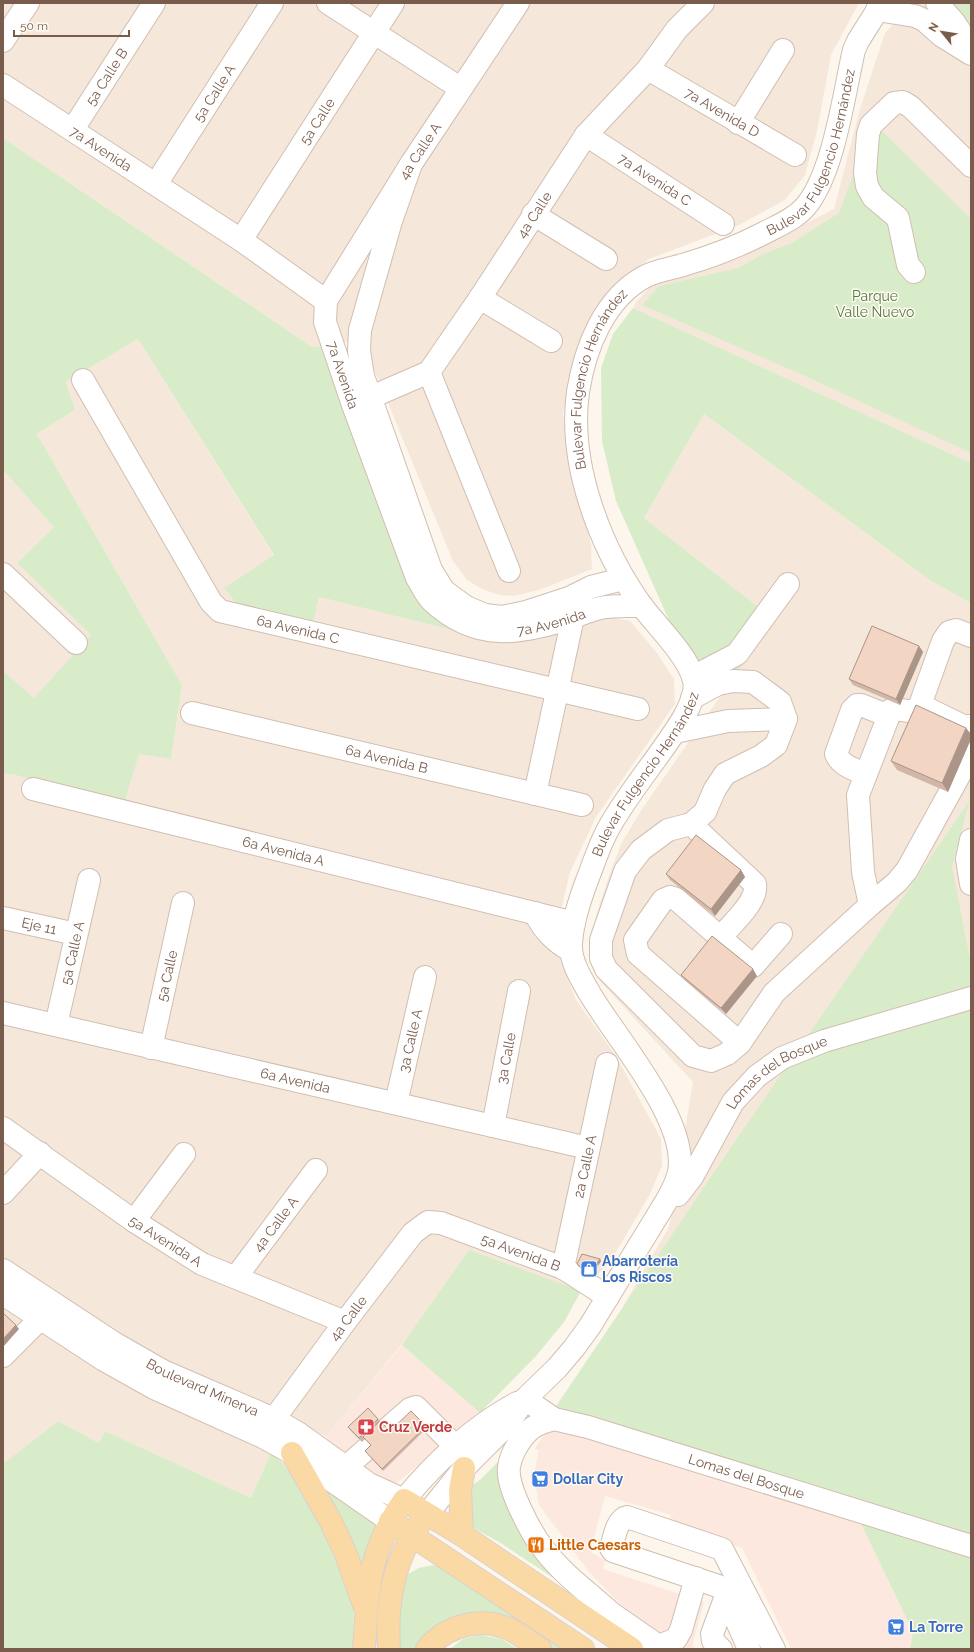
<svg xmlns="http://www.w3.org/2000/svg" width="974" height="1652" font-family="Raleway,sans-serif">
	<rect width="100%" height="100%" fill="#fdf6ec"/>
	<path fill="#f5e8da" d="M3,3H859L831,55L817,131L805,175L785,200L739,225L649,259L615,286L595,317L575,352L563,413L568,452L591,544L592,569L539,590L514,596L499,595L482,589L467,580L453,561L362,340L312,347L3,138Z
		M911,3H971V463L633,308L636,302L656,281L735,260L834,209L860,109L885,33Z
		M138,339L274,556L225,588L237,604L313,621L319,597L487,638L602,615L630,621L657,653L674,679L675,704L596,817L570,872L558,923L559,957L576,1000L616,1056L661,1139L662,1166L649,1196L610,1262L581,1291L406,1339L326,1437L284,1412L136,1348L61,1299L3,1257V773L16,775L139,754L171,759L182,685L37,434L75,410L66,382Z
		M704,414L931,581L971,603V1578L535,1449L596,1353L669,1227L693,1082L599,980L589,959L591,938L597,913L609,876L621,844L642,809L774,619L644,518Z
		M3,470L54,527L17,563L91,635L34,699L3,671Z
		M3,1302L120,1382L271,1453L251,1498L105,1431L99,1443L58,1421L3,1464Z"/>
	<path fill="#fde8e0" d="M402,1345L480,1413L384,1494L326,1437Z
		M548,1418L855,1511L913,1632L910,1649H791L742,1548L670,1527L671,1515L605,1496L590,1552L605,1560L603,1569L704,1602L693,1643L694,1649H688L630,1614L589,1572L539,1505L534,1475L538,1453Z"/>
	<path fill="#d8ecc9" d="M952,3H971V25L969,26L953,8Z
		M865,114L971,219V453L805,376L642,305L659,286L738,268L763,254L792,243L839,213L856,167Z
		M3,138L312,347L322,346L465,633L319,597L313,622L237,604L224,588L274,555L138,339L66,382L75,410L37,434L182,685L171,759L139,754L124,804L16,775L3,773V671L34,698L91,635L17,563L54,527L3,470Z
		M633,308L971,463V603L931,581L704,414L644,518L774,619L729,684L708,673L676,636L616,501L602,441L601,368L613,334Z
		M970,800L952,867L971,964V1649H910L913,1632L855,1511L548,1418L738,1137Z
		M469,1250L581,1291L564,1322L536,1356L480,1413L402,1345Z
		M58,1421L99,1443L105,1431L251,1498L271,1453L284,1464L318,1517L354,1608L353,1649H3V1464Z
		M503,1457L578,1594L499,1542L475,1529L467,1517L469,1487L480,1480Z
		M311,1477L376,1523L377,1529L361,1580Z
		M433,1565L446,1567L568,1649H547L500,1622L423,1649H398C398,1623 399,1599 408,1574L419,1568Z
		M480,1635L501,1639L518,1649H450L463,1639Z"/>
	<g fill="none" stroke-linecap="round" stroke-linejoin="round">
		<g stroke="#d1beb0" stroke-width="24">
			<g id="minor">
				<path d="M328,3L460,88"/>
				<path d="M937,3L954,22L971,48"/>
				<path d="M877,10L915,16L924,20L942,36L971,54"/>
				<path d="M3,41L28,3"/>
				<path id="s1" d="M648,69L795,155"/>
				<path id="s2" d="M3,85L241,240L326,301"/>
				<path d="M738,123L783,50"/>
				<path id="s3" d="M73,129L154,3"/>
				<path id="s4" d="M586,135L723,224"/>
				<path d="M411,164L391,221L360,330L359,351L363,376L431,570L444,591L466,607L485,615L502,617L526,612L569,598L591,587L623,579"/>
				<path id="s5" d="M156,184L272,3"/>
				<path d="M533,214L606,259"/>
				<path id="s6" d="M241,240L393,3"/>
				<path d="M914,272L908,265L898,218L873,197L867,186L865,173L868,134L871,125L894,103L903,102L911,107L971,166"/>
				<path d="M480,298L551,341"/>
				<path id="s7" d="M326,301L325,322L353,405L417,578C422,586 426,595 432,601C477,643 520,634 574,617C582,614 591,610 600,608C613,605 629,606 642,606"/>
				<path id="s8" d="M326,301L411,164L518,3"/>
				<path d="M429,372L509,571"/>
				<path id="s9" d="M83,380L211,602L220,611L638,709"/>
				<path id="s10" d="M353,405L429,372L480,298L586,135L648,69L677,29L703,3"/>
				<path d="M3,574L76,643"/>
				<path d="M693,677L737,654L788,584"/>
				<path d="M692,698L718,684L733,681L753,682L780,702L786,719L776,745L761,756L725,774L715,789L705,812L691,824L668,830L641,850L625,871L601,940V958L606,969L693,1056L711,1061L727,1054L740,1043L774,993L870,905L863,872L858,795L891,710C904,707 910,717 920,705L943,641L949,632L956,630L971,636"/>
				<path d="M920,705L963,726H971"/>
				<path id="s11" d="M192,713L582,805"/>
				<path d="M675,732L728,721L786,719"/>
				<path d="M866,774C854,769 841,766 836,754L852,710L857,705H861L889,716"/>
				<path id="s12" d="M33,789L574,923"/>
				<path d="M535,794L573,617L571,605"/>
				<path d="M691,824L755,884C758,902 732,923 721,937"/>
				<path d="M971,840L967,859L971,884"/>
				<path d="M870,905L897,882L907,870L971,754"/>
				<path d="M535,913C544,931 554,941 571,951"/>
				<path id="s13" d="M3,918L76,934"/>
				<path id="s14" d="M3,1013L588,1148"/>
				<path id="s15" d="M56,1025L89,880"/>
				<path d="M740,1043L638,954L635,940L663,900L670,897L676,899L753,966L781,934"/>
				<path id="s16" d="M151,1048L183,903"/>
				<path id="s17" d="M396,1103L425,977"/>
				<path id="s18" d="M493,1126L519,991"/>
				<path id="s19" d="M3,1128L134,1221L202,1264L345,1322"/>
				<path d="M3,1193L40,1153"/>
				<path id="s20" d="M678,1195L692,1177L733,1102L757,1076L782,1058L824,1041L971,998"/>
				<path d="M134,1221L184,1154"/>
				<path id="s21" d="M563,1268L607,1064"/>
				<path id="s22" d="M3,1270L114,1343L163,1371L274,1419L298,1433L369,1484L404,1500C434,1463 474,1426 517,1403"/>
				<path id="s23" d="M236,1277L316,1170"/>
				<path d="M3,1294L104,1360L154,1388L263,1437L292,1453L390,1521"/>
				<path d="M3,1356L41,1318"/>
				<path id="s24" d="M525,1399L554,1419L588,1427L971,1546"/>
				<path id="s25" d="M274,1419L345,1322L413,1233L428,1222L441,1223L563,1268L608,1297"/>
				<path d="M554,1419C548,1421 542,1422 537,1425C523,1432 511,1453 509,1467C506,1486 531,1533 543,1548C561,1573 588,1592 611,1613"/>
				<path d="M387,1429L410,1409L416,1407L456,1447"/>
				<path d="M345,1468L371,1445"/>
				<path id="s26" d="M428,1513L464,1468L507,1425L525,1399L557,1368L574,1348L590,1326L667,1200C672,1191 677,1182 679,1172C689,1121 616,1038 590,994C582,980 570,962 571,944C572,923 579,902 586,883C594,863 600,842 611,824C633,786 662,754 684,717C690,705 698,690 693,677C686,654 656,625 641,605C600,547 568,464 578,392C585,348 604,298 646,276C658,270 674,268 686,264C713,256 739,246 764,233C779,225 795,219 806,206C834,172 844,93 854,50L858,41L882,3"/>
				<path d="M598,1608L611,1613L663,1649"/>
				<path d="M659,1646L676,1639L681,1630L696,1578"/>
				<path d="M721,1649L713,1641L712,1634L726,1596"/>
				<path d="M749,1649L723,1590L718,1586L613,1551L611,1548C614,1538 617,1519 627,1517L722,1549L774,1649"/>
			</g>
		</g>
		<g stroke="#dad1cd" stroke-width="24">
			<path id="major" d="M292,1453L331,1522L345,1552L364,1605
				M390,1521L583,1649
				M462,1535L460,1490L464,1468
				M364,1649C368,1588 368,1552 404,1500L462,1535L632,1649
				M389,1649C386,1604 393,1560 420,1523
				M427,1649C447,1625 482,1616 511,1630C521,1635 531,1643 540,1649"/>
		</g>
		<use href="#minor" stroke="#fff" stroke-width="22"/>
		<use href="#major" stroke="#fbd9a5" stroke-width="22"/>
	</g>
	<path fill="#d1b7a8" d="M919,646L923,652L900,705L853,685L849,679Z
		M971,734V739L948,792L897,770L891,761Z
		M741,870L745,877L715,916L670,880L666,874Z
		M681,975L757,976L726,1014L686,981Z
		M600,1259L601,1261L591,1276L578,1266L577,1264Z
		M378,1419L390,1431L426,1426L427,1428L383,1471L365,1451L371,1445L365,1439L362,1442L351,1431L348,1427Z"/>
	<path fill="#aa9588" d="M919,646L923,652L900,705L896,699Z
		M966,728L971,734V739L948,792L942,783Z
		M741,870L745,877L715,916L711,909Z
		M753,969L757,976L726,1014L721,1008Z
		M600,1259L601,1261L591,1276L589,1274Z
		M16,1325L19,1329L3,1347V1339Z"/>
	<path fill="#f3d5c3" stroke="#aa9588" d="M872,626L919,646L896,699L849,679Z
		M916,705L966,728L942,783L891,761Z
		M696,835L741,870L711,909L666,874Z
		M712,936L753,969L721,1008L681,975Z
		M582,1254L600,1259L589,1274L577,1264Z
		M3,1313L16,1325L3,1339Z
		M368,1408L378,1419L359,1438L348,1427Z
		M411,1411L426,1426L382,1469L365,1451L371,1445L363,1437L380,1421L390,1431Z"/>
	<defs>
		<g id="shop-square" transform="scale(0.9)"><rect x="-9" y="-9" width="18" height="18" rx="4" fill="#3f7fe0" stroke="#fffaf3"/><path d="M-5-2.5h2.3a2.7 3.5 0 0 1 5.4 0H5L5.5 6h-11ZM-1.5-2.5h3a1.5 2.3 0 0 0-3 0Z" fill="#fff"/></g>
		<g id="pharmacy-square" transform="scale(0.9)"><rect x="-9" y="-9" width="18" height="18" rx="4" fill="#e0444e" stroke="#fffaf3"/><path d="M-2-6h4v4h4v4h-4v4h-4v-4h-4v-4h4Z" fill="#fff"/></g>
		<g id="supermarket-square" transform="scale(0.9)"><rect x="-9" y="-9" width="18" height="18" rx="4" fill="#3f7fe0" stroke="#fffaf3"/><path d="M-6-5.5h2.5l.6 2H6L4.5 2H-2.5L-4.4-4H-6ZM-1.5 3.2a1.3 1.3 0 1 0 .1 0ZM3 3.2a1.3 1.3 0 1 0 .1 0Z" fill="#fff"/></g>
		<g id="restaurant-square" transform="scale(0.9)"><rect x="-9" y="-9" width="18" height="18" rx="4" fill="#e8710a" stroke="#fffaf3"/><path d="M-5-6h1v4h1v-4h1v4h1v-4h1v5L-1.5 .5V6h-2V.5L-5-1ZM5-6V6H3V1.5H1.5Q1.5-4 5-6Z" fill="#fff"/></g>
	</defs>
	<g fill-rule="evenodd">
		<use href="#shop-square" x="589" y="1269"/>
		<use href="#pharmacy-square" x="366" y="1427"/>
		<use href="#supermarket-square" x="540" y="1479"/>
		<use href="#restaurant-square" x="536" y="1545"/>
		<use href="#supermarket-square" x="896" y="1627"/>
	</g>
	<g text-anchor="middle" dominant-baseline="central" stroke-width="3" stroke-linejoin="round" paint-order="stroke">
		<g font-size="14" fill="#7a5c4d" stroke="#fffaf3">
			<text stroke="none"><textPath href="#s3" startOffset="62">5a Calle B</textPath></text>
			<text stroke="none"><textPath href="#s5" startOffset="108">5a Calle A</textPath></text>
			<text stroke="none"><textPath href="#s1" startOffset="86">7a Avenida D</textPath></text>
			<text stroke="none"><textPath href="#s6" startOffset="141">5a Calle</textPath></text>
			<text stroke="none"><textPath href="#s26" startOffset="1663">Bulevar Fulgencio Hernández</textPath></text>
			<text stroke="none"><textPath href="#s2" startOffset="117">7a Avenida</textPath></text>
			<text stroke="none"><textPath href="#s8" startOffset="177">4a Calle A</textPath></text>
			<text stroke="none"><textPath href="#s4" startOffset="82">7a Avenida C</textPath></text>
			<text stroke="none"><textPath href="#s10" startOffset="272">4a Calle</textPath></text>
			<text stroke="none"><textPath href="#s7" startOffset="77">7a Avenida</textPath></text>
			<text stroke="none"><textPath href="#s26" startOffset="1316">Bulevar Fulgencio Hernández</textPath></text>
			<text stroke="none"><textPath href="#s7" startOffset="449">7a Avenida</textPath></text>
			<text stroke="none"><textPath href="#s9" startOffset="349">6a Avenida C</textPath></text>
			<text stroke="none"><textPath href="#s11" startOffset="200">6a Avenida B</textPath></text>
			<text stroke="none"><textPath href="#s26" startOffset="871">Bulevar Fulgencio Hernández</textPath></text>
			<text stroke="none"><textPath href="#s12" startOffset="258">6a Avenida A</textPath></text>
			<text stroke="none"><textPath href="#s13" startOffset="37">Eje 11</textPath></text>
			<text stroke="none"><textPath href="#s15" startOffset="74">5a Calle A</textPath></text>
			<text stroke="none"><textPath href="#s16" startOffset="74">5a Calle</textPath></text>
			<text stroke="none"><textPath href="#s17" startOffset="64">3a Calle A</textPath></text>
			<text stroke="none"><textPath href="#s18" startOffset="69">3a Calle</textPath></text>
			<text stroke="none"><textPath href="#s20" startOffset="162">Lomas del Bosque</textPath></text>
			<text stroke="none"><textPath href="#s14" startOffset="300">6a Avenida</textPath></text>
			<text stroke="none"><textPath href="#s21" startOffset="104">2a Calle A</textPath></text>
			<text stroke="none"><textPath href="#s23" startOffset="66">4a Calle A</textPath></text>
			<text stroke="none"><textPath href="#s19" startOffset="198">5a Avenida A</textPath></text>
			<text stroke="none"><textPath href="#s25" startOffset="349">5a Avenida B</textPath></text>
			<text stroke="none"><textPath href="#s25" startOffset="125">4a Calle</textPath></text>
			<text stroke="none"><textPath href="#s22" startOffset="232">Boulevard Minerva</textPath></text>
			<text stroke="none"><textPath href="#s24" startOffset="236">Lomas del Bosque</textPath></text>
		</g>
		<g font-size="14" fill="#537a41" stroke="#fffaf3">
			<text x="875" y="296">Parque<tspan x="875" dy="16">Valle Nuevo</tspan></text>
		</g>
		<g font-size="14" font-weight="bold" fill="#366cbe" stroke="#fffaf3" text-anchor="start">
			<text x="602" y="1261">Abarrotería<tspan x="602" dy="16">Los Riscos</tspan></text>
			<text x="553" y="1479">Dollar City</text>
			<text x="909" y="1627">La Torre</text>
		</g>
		<g font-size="14" font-weight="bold" fill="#be3a42" stroke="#fffaf3" text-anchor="start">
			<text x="379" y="1427">Cruz Verde</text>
		</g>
		<g font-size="14" font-weight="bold" fill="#c56008" stroke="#fffaf3" text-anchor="start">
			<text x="549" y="1545">Little Caesars</text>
		</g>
	</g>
	<rect width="974" height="1652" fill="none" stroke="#7a5c4d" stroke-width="8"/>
	<g transform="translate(942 32) rotate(300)" stroke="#fffaf3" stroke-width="3" paint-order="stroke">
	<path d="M0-3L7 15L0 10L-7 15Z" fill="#7a5c4d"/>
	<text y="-6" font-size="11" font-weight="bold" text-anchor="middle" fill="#7a5c4d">N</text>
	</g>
	<path d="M14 30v6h115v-6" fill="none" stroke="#7a5c4d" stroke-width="2"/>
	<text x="20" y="30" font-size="12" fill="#7a5c4d" stroke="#fffaf3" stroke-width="3" paint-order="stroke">50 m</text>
</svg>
